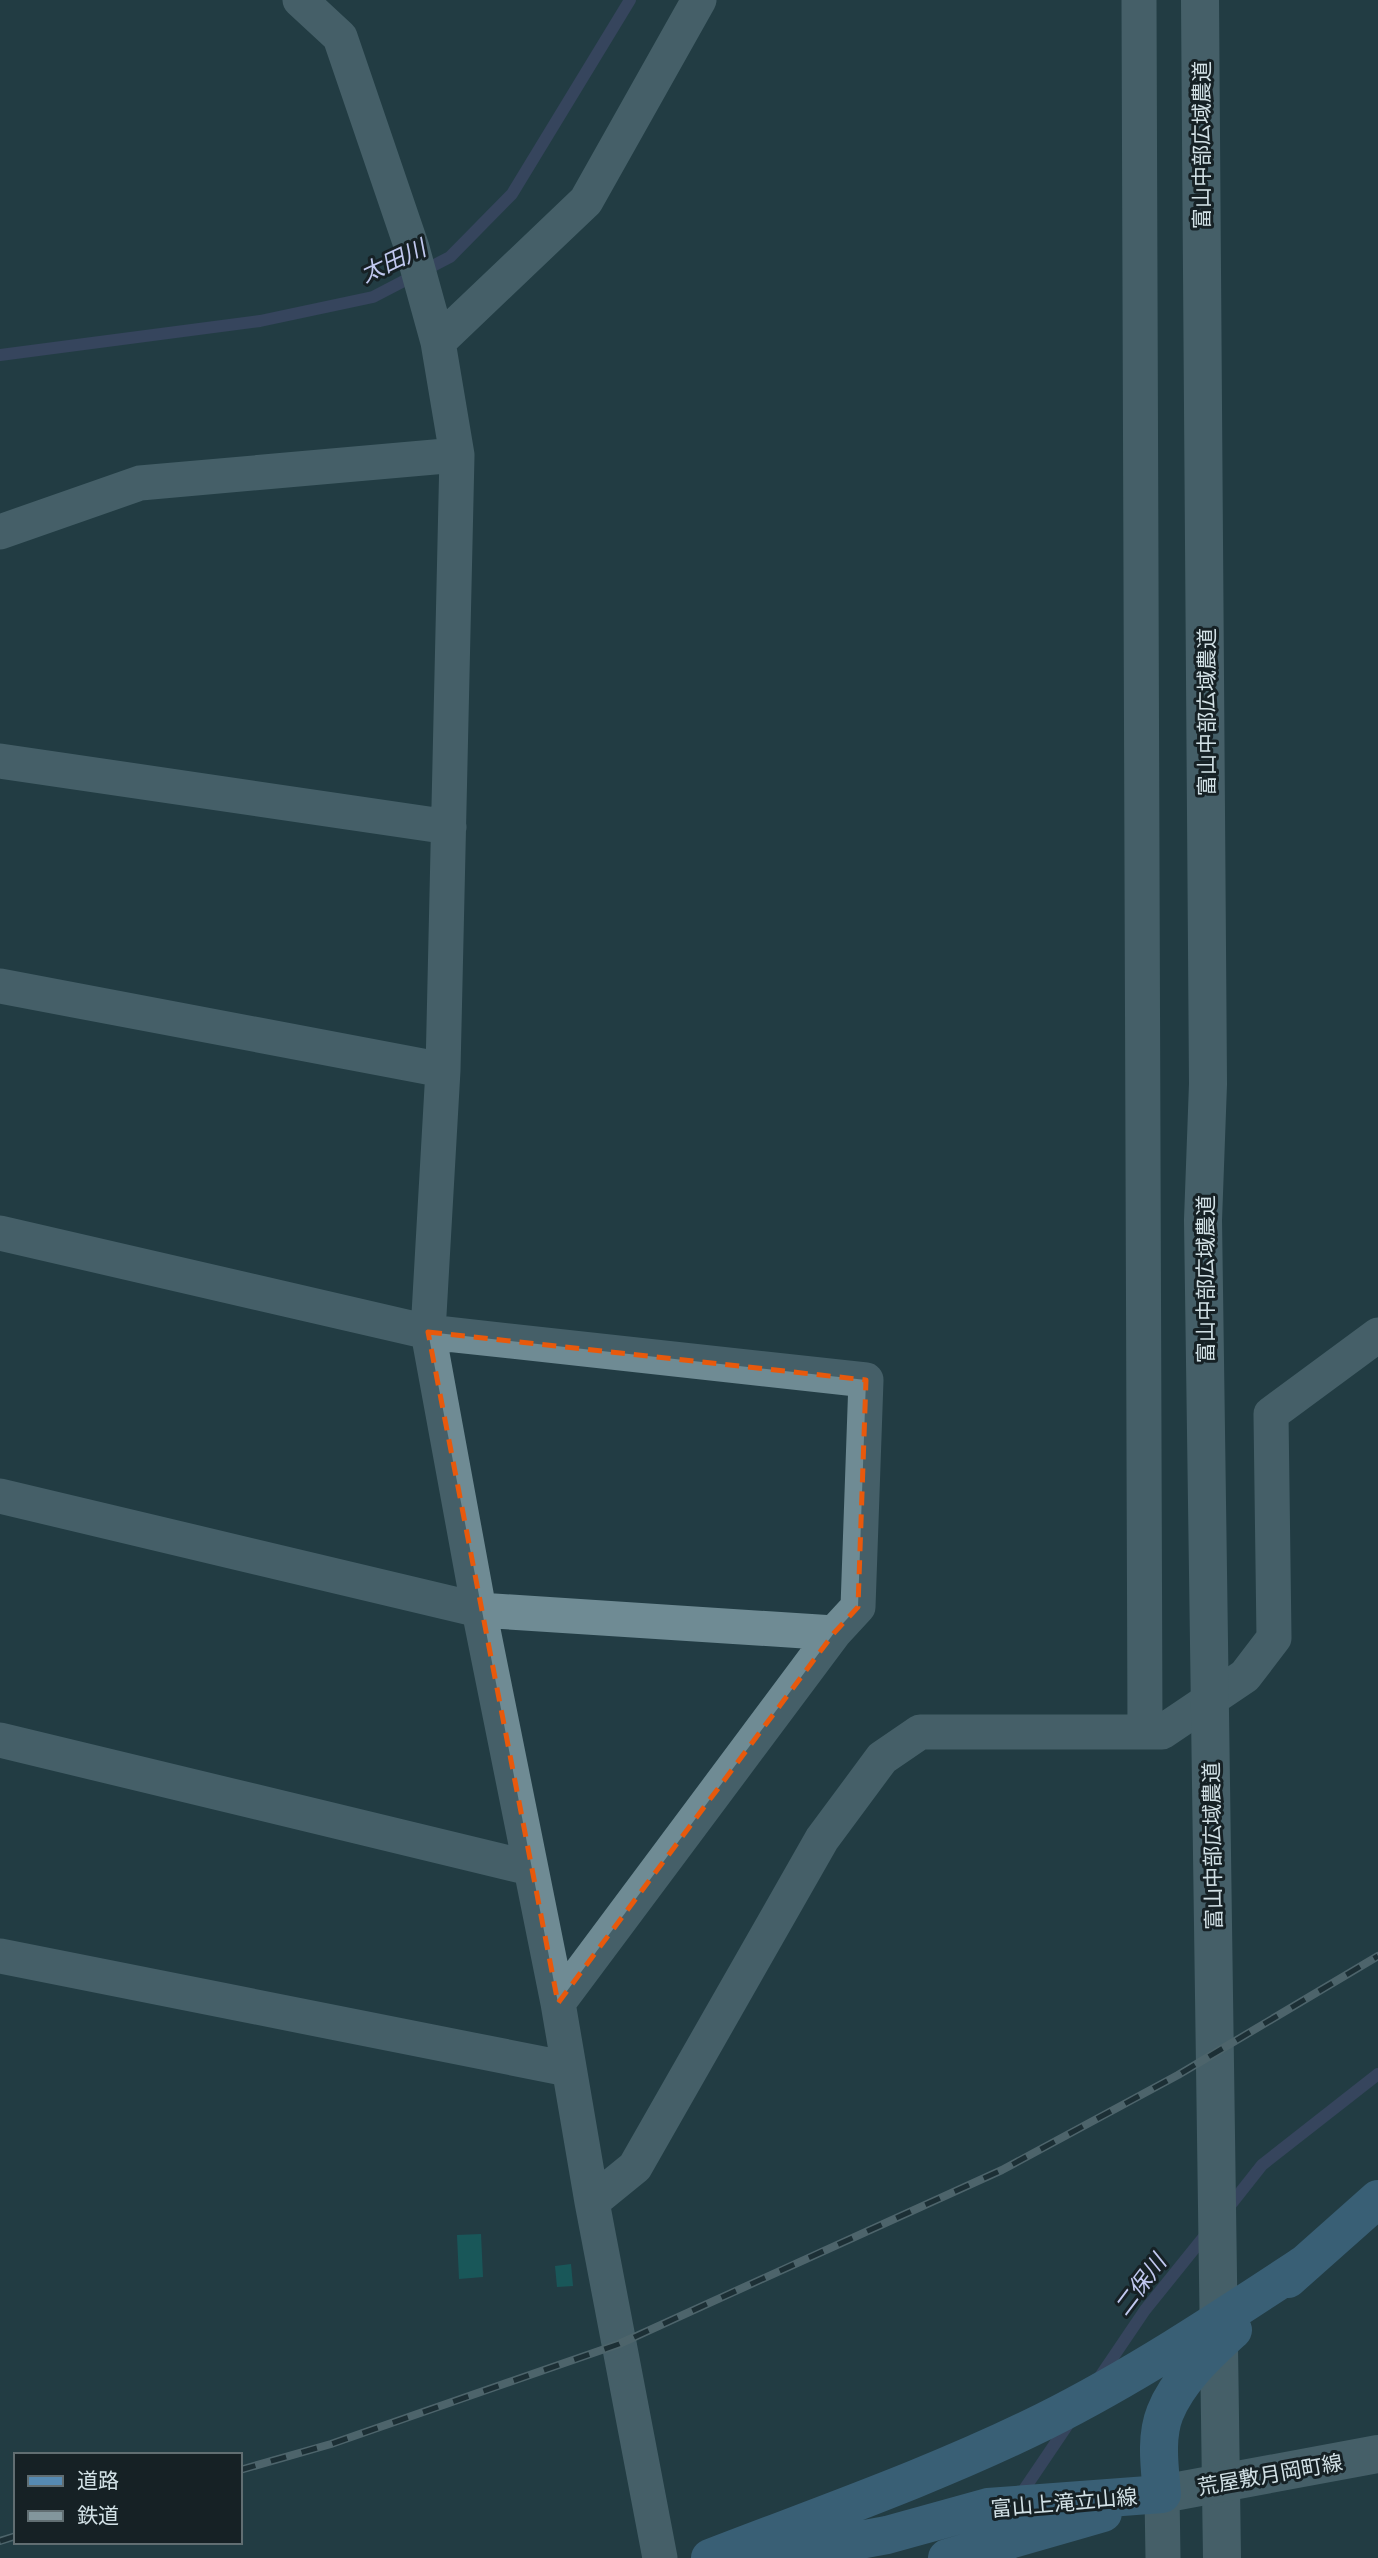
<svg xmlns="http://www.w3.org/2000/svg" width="1378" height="2558" font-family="'Asap Condensed','Noto Sans JP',sans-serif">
	<rect width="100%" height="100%" fill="#223c44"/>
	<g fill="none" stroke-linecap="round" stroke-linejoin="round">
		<path stroke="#4e507c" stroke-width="12" d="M0,355L260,321L373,297L450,257L512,194L630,0
			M1228,2208L1262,2165L1378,2074
			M1099,2378L1145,2310L1207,2233
			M1019,2497L1069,2423"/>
	</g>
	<path fill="#0e7874" d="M481,2234L483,2277L459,2279L457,2235Z
		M571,2264L573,2286L557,2287L555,2266Z"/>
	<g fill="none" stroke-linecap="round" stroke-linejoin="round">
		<path stroke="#6f8b94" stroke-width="35" d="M300,0L340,37L412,248L438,342L457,455L443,1070L428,1332L479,1610L558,2003L592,2202L660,2558
			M1139,0L1145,1732
			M438,342L586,201L699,0
			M0,532L140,483L457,455
			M0,761L449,827
			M0,986L443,1070
			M0,1233L428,1332L866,1380L858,1607L834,1633L558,2003
			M0,1496L479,1610L834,1633
			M0,1740L530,1868
			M0,1956L568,2069
			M592,2202L635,2167L822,1839L882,1758L920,1732H1162L1245,1676L1274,1638L1271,1414L1378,1335
			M1162,2494L1163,2558"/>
		<path stroke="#6f8b94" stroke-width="38" d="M1200,0L1208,1084L1203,1220L1222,2558"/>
		<path stroke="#6f8b94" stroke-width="38" d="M1162,2494L1378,2454"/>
		<path stroke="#568ab2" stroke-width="38" d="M1288,2279L1378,2199
			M1162,2494C1160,2469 1155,2438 1165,2413C1178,2380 1208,2353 1233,2330
			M710,2558C821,2515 936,2475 1043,2422C1135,2376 1221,2319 1306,2263
			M762,2558L887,2535L988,2507L1162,2494
			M947,2558L1103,2513"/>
		<g stroke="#82969c" stroke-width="8">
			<path id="rail" d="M240,2470L331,2444L619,2344L1002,2170L1178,2075L1378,1956
				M0,2541L16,2536"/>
		</g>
		<use href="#rail" stroke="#162125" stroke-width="5" stroke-dasharray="16" stroke-linecap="butt"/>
	</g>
	<path d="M0 0H1378V2558H0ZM428,1332L866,1380L858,1607L834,1633L558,2003Z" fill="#223c44" fill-opacity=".55" fill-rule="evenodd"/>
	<path fill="none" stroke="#e8590c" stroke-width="5" stroke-dasharray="14 9" stroke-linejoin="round" d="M428,1332L866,1380L858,1607L834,1633L558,2003Z"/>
	<g text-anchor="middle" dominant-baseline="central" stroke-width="6" stroke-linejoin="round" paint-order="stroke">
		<g font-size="21" fill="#d2e1e6" stroke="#162125">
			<text transform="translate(1201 145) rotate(-90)">富山中部広域農道</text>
			<text transform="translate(1206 712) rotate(-90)">富山中部広域農道</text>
			<text transform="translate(1205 1279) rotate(-90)">富山中部広域農道</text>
			<text transform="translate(1212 1846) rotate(-91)">富山中部広域農道</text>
			<text transform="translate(1270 2474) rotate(-10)">荒屋敷月岡町線</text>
			<text transform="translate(1064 2502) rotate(-5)">富山上滝立山線</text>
		</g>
		<g font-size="23" font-style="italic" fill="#c1c8ef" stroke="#162125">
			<text transform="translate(393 261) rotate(-25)">太田川</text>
			<text transform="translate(1140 2285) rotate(-53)">二保川</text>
		</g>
	</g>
	<rect x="14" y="2453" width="228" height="91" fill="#162125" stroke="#616e72" stroke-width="2"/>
	<rect x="28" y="2476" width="35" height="10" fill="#568ab2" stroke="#616e72" stroke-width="2"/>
	<text x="77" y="2488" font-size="21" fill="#d2e1e6">道路</text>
	<rect x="28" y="2511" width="35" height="10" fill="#82969c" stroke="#616e72" stroke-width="2"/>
	<text x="77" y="2523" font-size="21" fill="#d2e1e6">鉄道</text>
</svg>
